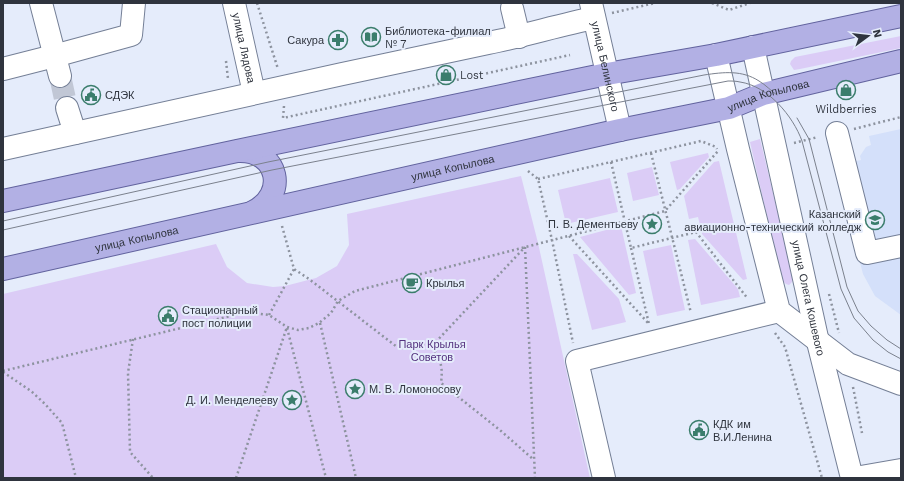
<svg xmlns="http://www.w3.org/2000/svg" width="904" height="481" font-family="'Work Sans',sans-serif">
	<rect width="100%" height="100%" fill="#e5ecfb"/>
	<path fill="#d4e0fa" d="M901,129V315L875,296L863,274L835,165L861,160L860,156L866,147L871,145L869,136Z"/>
	<path fill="#dbccf6" d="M901,36V48L800,69L794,70L790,64L791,61L795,57Z
		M760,139L793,276L792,282L789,285L786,284L782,280L779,269L750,142Z
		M708,153L709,157L680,189L677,190L670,162Z
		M719,161L747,279L743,280L702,234L698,217L689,219L684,196L714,162Z
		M652,167L659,195L633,201L627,173Z
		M521,176L538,243L590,478H3V294L216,244L227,267L247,283L273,287L285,286L316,278L337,266L349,245L347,214Z
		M610,178L618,212L566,224L558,190Z
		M621,226L636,293L629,295L580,237Z
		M695,239L738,289L740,297L701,305L688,240Z
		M671,245L685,310L657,316L643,251Z
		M573,254H577L619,299L626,322L592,330Z"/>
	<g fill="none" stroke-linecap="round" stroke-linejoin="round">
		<path stroke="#c1c7d5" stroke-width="22" stroke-dasharray="22 11" stroke-linecap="butt" d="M60,76L67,108"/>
		<g stroke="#747f96" stroke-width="24">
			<g id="minor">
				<path d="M41,3L60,76"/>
				<path id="s1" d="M234,3L254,93"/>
				<path id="s2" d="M591,3L620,130"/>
				<path d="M512,8L519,37"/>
				<path id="s3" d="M753,47L818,342L852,478"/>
				<path d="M716,55L738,149L779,311L848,364L901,384"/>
				<path d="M3,69L54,56L131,35L134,3"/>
				<path d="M67,108L75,133"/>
				<path d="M837,133L867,253L901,246"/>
				<path d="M3,149C164,113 326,77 488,43C524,36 559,25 594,18"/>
				<path d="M604,478L577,361L779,311"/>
				<path d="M855,478L901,470"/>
			</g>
		</g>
		<g stroke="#62639e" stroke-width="24">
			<g id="major">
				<path d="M239,151C279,150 288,195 253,212"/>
				<path d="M3,201L237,151L607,74L716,55L901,16"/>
				<path id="s4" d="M3,269L620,130L729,108L763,94L901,61"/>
			</g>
		</g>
		<path stroke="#8d939f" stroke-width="2.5" stroke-dasharray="2 3" stroke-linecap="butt" d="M257,3L278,69
			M712,3L729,10L750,3
			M612,13L655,3
			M226,61L228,79
			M284,106L283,118L570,55
			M854,129L901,117
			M794,143L818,137
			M651,153L691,313
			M611,162L631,248L696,232L748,299
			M528,171L538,179L552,240L573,343
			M538,179L701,141L716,147L717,149
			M282,226L294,269L309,279L397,347C411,342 417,342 432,346L525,247
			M569,236L649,324L631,248
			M525,247L535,478
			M829,294L839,333
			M269,315L294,269
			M320,323L356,478
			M287,328L326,478
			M775,333L785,347L822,478
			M133,339L128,373L130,452L153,478
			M432,346C441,360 443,367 441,383L501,431L534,460
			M3,371L247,312L269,315L287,327L298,330L309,328L319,323L331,313L338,301L355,291L665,211L718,151
			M3,372L31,391L45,404L62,423L76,478
			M853,387L862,433
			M236,478L287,327"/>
		<use href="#minor" stroke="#fff" stroke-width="22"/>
		<use href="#major" stroke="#b2b0e4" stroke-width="22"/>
		<path stroke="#7b818d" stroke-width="1" d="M797,118L809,139L847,287L858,311L871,326L887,340L901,349
			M3,221L268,162L704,75C724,72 742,70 759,81C766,85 771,91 777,95
			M3,230L272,170L728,81C732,81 736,81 740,82C768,86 793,116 802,141L841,289L854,318L873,340L888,352L901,359"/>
	</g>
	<defs>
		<g id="library-ring" transform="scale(1)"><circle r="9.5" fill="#e5ecfb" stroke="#3b7d6c" stroke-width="1.5"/><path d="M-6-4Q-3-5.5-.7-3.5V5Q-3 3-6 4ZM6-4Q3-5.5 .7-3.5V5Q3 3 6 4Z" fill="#3b7d6c"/></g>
		<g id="pharmacy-ring" transform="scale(1)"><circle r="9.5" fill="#e5ecfb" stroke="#3b7d6c" stroke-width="1.5"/><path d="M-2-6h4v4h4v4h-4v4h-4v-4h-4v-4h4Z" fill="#3b7d6c"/></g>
		<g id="shop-ring" transform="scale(1)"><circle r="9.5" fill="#e5ecfb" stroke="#3b7d6c" stroke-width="1.5"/><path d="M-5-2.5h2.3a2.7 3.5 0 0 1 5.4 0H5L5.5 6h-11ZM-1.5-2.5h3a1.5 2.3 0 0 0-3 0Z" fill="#3b7d6c"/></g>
		<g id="civic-ring" transform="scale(1)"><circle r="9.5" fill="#e5ecfb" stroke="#3b7d6c" stroke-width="1.5"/><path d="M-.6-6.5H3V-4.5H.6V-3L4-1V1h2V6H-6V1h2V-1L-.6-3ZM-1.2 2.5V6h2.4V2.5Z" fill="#3b7d6c"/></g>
		<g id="university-ring" transform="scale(1)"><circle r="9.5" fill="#e5ecfb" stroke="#3b7d6c" stroke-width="1.5"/><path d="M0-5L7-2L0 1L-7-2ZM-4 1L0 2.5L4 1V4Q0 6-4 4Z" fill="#3b7d6c"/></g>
		<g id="sight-ring" transform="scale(1)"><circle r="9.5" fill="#e5ecfb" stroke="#3b7d6c" stroke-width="1.5"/><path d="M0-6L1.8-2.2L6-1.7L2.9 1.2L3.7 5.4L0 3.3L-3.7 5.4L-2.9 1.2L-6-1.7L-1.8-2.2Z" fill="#3b7d6c"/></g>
		<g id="cafe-ring" transform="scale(1)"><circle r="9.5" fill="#e5ecfb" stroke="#3b7d6c" stroke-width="1.5"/><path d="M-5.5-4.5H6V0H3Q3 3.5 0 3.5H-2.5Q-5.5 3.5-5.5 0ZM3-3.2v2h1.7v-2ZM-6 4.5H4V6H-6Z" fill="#3b7d6c"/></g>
	</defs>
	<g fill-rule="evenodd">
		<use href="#library-ring" x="371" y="37"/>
		<use href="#pharmacy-ring" x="338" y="40"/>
		<use href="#shop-ring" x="446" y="75"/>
		<use href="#shop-ring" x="846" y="90"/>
		<use href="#civic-ring" x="91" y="95"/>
		<use href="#university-ring" x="875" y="220"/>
		<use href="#sight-ring" x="652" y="224"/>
		<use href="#cafe-ring" x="412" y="283"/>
		<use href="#civic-ring" x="168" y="316"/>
		<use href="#sight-ring" x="355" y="389"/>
		<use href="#sight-ring" x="292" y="400"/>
		<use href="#civic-ring" x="699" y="430"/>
	</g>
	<g text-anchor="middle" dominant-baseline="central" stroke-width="4" stroke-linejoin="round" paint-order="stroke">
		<g font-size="11" fill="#2f343e" stroke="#e5ecfb" text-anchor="start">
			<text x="385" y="31">Библиотека-филиал<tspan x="385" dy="13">№ 7</tspan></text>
			<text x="324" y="40" text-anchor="end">Сакура</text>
			<text x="460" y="75">Lost</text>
			<text x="105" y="95">СДЭК</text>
			<text x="846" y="109" text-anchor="middle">Wildberries</text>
			<text x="861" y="214" text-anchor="end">Казанский<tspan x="861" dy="13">авиационно-технический колледж</tspan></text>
			<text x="638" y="224" text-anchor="end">П. В. Дементьеву</text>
			<text x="426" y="283">Крылья</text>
			<text x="182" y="310">Стационарный<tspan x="182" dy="13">пост полиции</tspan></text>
			<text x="369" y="389">М. В. Ломоносову</text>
			<text x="278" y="400" text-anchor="end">Д. И. Менделееву</text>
			<text x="713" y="424">КДК им<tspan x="713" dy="13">В.И.Ленина</tspan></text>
		</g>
		<g font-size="11" fill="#2f343e" stroke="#e5ecfb">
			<text stroke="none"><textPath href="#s1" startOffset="46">улица Лядова</textPath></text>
			<text stroke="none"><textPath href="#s2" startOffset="65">улица Белинского</textPath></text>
			<text stroke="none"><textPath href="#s4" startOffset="785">улица Копылова</textPath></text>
			<text stroke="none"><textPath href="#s4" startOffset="461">улица Копылова</textPath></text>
			<text stroke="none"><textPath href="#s4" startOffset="137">улица Копылова</textPath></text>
			<text stroke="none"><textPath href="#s3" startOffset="257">улица Олега Кошевого</textPath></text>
		</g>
		<g font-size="11" fill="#54327f" stroke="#e5ecfb">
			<text x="432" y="344">Парк Крылья<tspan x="432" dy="13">Советов</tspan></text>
		</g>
	</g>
	<rect width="904" height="481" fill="none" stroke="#2f343e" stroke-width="8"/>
	<g transform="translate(868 36) rotate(75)" stroke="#e5ecfb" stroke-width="3" paint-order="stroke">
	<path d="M0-3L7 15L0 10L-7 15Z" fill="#2f343e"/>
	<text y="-6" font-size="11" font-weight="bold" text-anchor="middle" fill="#2f343e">N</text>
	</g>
</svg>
